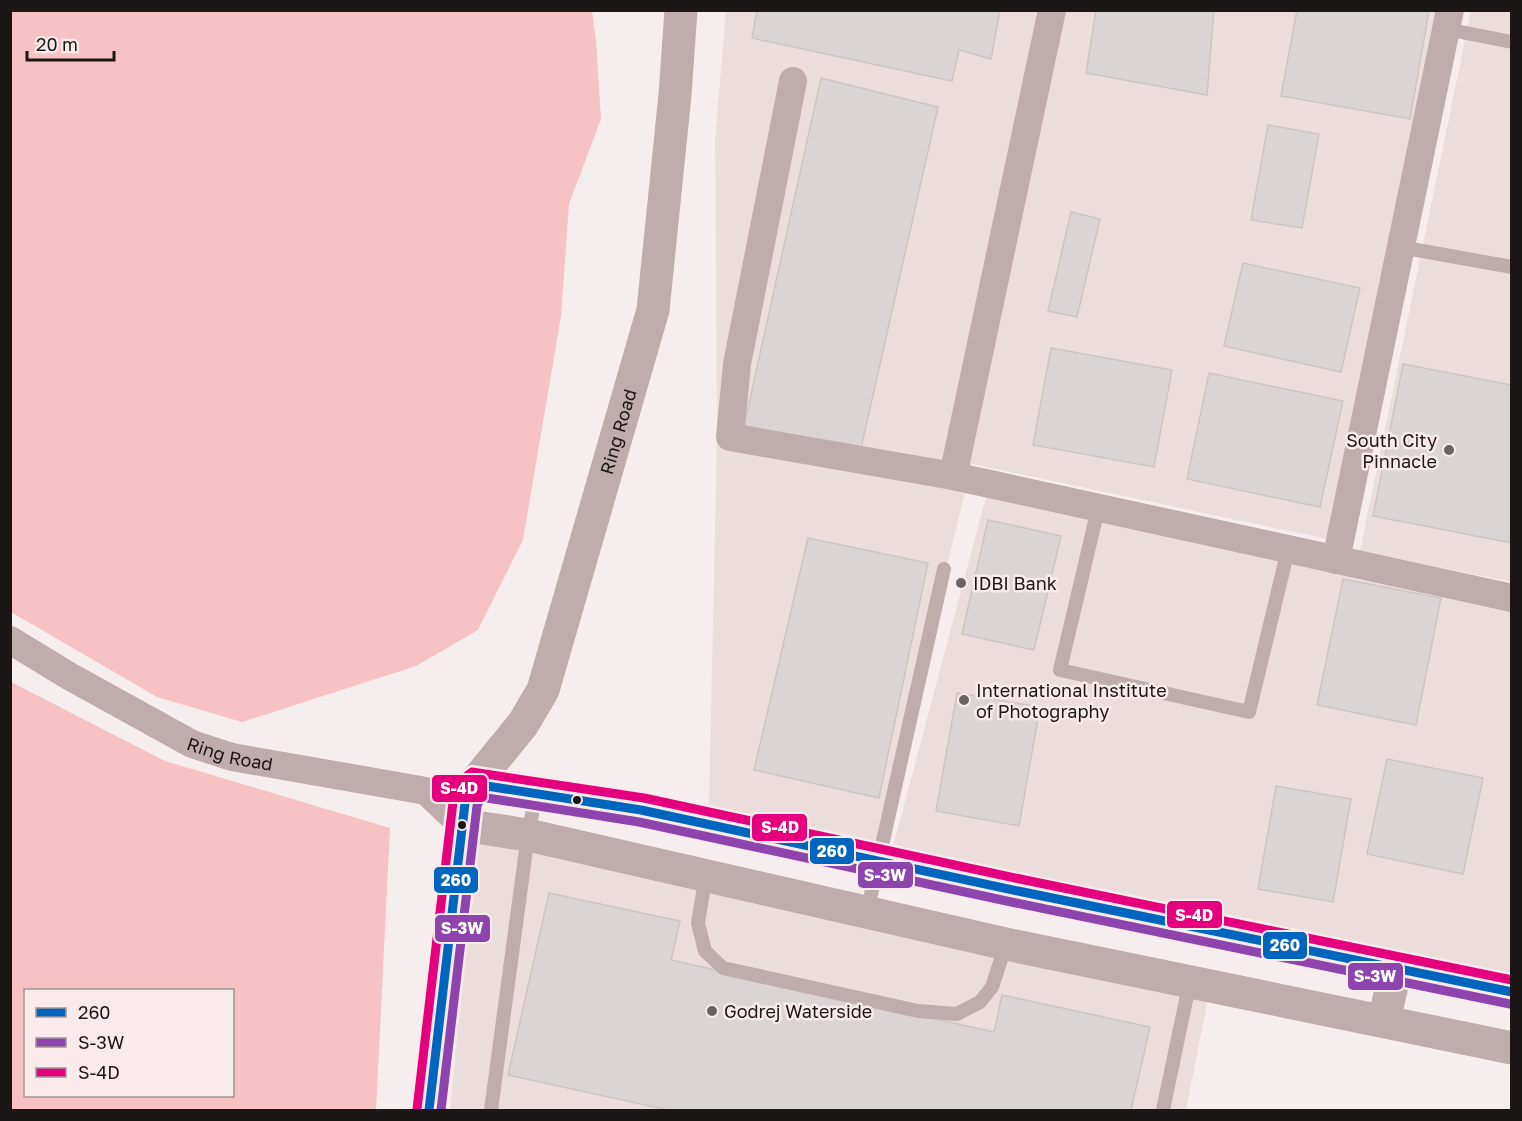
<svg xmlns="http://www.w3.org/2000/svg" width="1522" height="1121" font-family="'Golos Text',sans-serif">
	<rect width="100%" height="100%" fill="#f6eeee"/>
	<path fill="#ecdddd" d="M726,11H1446L1327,539L972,464L879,842L709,808L717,432L715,140Z
		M1471,11H1511V582L1360,551Z
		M987,493L1511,604V993L890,858Z
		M476,840L1208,999L1186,1110H450Z"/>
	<path fill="#f7c2c3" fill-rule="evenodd" d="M11,10L592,11L596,40L601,119L569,204L561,316L523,540L478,630L416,666L242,722L157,697L11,612Z
		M11,682L165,761L390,828L376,1110H11ZM26,990H232V1096H26Z"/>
	<path fill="#dbd4d4" stroke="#ccc5c5" stroke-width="1.5" d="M757,10H1000L991,59L959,50L952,81L752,38Z
		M1096,10H1214L1207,95L1086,73Z
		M1297,10L1429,11L1410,119L1281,96Z
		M821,78L938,107L860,453L744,426Z
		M1268,125L1319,134L1302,228L1251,220Z
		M1071,212L1100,219L1077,317L1048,311Z
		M1243,263L1360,288L1341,372L1224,346Z
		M1051,348L1172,370L1154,467L1033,445Z
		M1403,364L1512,385V543L1373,516Z
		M1209,373L1343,401L1320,507L1187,479Z
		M988,520L1061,536L1034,650L962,634Z
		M808,538L928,563L879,798L754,770Z
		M1343,579L1441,598L1416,725L1317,705Z
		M957,693L1040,707L1019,826L936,811Z
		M1387,759L1483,778L1463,874L1367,854Z
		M1276,786L1351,799L1333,902L1258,889Z
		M549,893L680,921L671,960L994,1032L1002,995L1150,1027L1131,1110H668L508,1075Z"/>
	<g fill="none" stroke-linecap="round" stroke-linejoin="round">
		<path stroke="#bfadad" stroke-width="14" d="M1446,29L1512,42
			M1400,247L1512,267
			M1098,509L1060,670L1249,712L1288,550
			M706,875L698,923L705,951L723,968L918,1011L957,1014L980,1002L992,987L1006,944
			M867,912L944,569
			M491,1110L528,835L536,794
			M1163,1110L1190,981"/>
		<g stroke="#bfadad" stroke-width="28">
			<path d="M793,81L737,364L730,437L953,476L1512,598"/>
			<path d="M953,476L1052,10"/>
			<path d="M1336,560L1450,10"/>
			<path id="s1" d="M10,640L69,676L192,744L232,757L426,791L462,825"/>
		</g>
		<g stroke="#bfadad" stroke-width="33">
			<path d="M474,784L641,810L1018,891L1512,992"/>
			<path d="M462,825L528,835L1006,944L1512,1048"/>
			<path d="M1384,1021L1396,968"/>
			<path id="s2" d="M429,1110L465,803L474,784L523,724L543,690L653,310L675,95L681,10"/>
		</g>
		<g stroke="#f9ebeb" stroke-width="14">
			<path id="bus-1" d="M429,1110L465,803L474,784L641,810L1018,891L1512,992"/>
		</g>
		<g stroke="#f9ebeb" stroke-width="14">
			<path id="bus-2" d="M441,1110L477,806L481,797L639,822L1016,903L1510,1004"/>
		</g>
		<g stroke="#f9ebeb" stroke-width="14">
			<path id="bus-3" d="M417,1109L453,802L464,778L472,772L644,798L1020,879L1512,980"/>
		</g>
		<use href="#bus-1" stroke="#0065bd" stroke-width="9"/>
		<use href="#bus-2" stroke="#8e44ad" stroke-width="9"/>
		<use href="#bus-3" stroke="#e5007d" stroke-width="9"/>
	</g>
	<g fill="#686262" stroke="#f9ebeb" stroke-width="2">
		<circle cx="1449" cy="450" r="6"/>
		<circle cx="961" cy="583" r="6"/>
		<circle cx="964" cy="700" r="6"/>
		<circle cx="712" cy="1011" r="6"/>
	</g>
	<g fill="#1b1717" stroke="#f9ebeb" stroke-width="2">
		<circle cx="577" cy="800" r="5"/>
		<circle cx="462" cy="825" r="5"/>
	</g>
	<g text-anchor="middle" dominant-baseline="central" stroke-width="5" stroke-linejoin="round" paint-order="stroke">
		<g font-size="18" fill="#1b1717" stroke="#f9ebeb">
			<text stroke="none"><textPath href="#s2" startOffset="716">Ring Road</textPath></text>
			<text stroke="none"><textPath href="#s1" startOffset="249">Ring Road</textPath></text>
		</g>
		<g font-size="18" fill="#1b1717" stroke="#f9ebeb" text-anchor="start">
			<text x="1437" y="440" text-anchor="end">South City<tspan x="1437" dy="21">Pinnacle</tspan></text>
			<text x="973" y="583">IDBI Bank</text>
			<text x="976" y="690">International Institute<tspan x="976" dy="21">of Photography</tspan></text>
			<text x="724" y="1011">Godrej Waterside</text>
		</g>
	</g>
	<g stroke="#f9ebeb" stroke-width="2">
		<rect x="431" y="774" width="57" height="29" rx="6" fill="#e5007d"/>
		<rect x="751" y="813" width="57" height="29" rx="6" fill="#e5007d"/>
		<rect x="809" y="837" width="46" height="28" rx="6" fill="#0065bd"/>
		<rect x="857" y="861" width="57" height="28" rx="6" fill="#8e44ad"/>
		<rect x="433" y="866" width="46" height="28" rx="6" fill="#0065bd"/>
		<rect x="1166" y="900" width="57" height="29" rx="6" fill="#e5007d"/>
		<rect x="434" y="914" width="57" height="29" rx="6" fill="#8e44ad"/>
		<rect x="1262" y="931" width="46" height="29" rx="6" fill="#0065bd"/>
		<rect x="1347" y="962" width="57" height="29" rx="6" fill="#8e44ad"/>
	</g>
	<g font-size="16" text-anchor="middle" font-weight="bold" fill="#fff">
		<text x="459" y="794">S-4D</text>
		<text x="780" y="833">S-4D</text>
		<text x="832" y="857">260</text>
		<text x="885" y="881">S-3W</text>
		<text x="456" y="886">260</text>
		<text x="1194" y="921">S-4D</text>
		<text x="462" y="934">S-3W</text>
		<text x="1285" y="951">260</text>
		<text x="1375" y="982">S-3W</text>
	</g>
	<rect width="1522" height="1121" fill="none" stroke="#1b1717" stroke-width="24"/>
	<rect x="24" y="989" width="210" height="108" fill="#f9ebeb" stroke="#a09696" stroke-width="1.5"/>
	<rect x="36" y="1008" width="30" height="9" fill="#0065bd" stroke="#a09696" stroke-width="1.5"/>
	<text x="78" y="1019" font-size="18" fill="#1b1717">260</text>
	<rect x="36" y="1038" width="30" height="9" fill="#8e44ad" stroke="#a09696" stroke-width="1.5"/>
	<text x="78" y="1049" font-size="18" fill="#1b1717">S-3W</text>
	<rect x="36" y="1068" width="30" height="9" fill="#e5007d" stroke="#a09696" stroke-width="1.5"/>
	<text x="78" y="1079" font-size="18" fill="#1b1717">S-4D</text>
	<path d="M27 51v9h87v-9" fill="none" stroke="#1b1717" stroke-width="3"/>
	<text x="36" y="51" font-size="18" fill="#1b1717" stroke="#f9ebeb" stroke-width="4.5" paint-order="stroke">20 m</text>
</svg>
